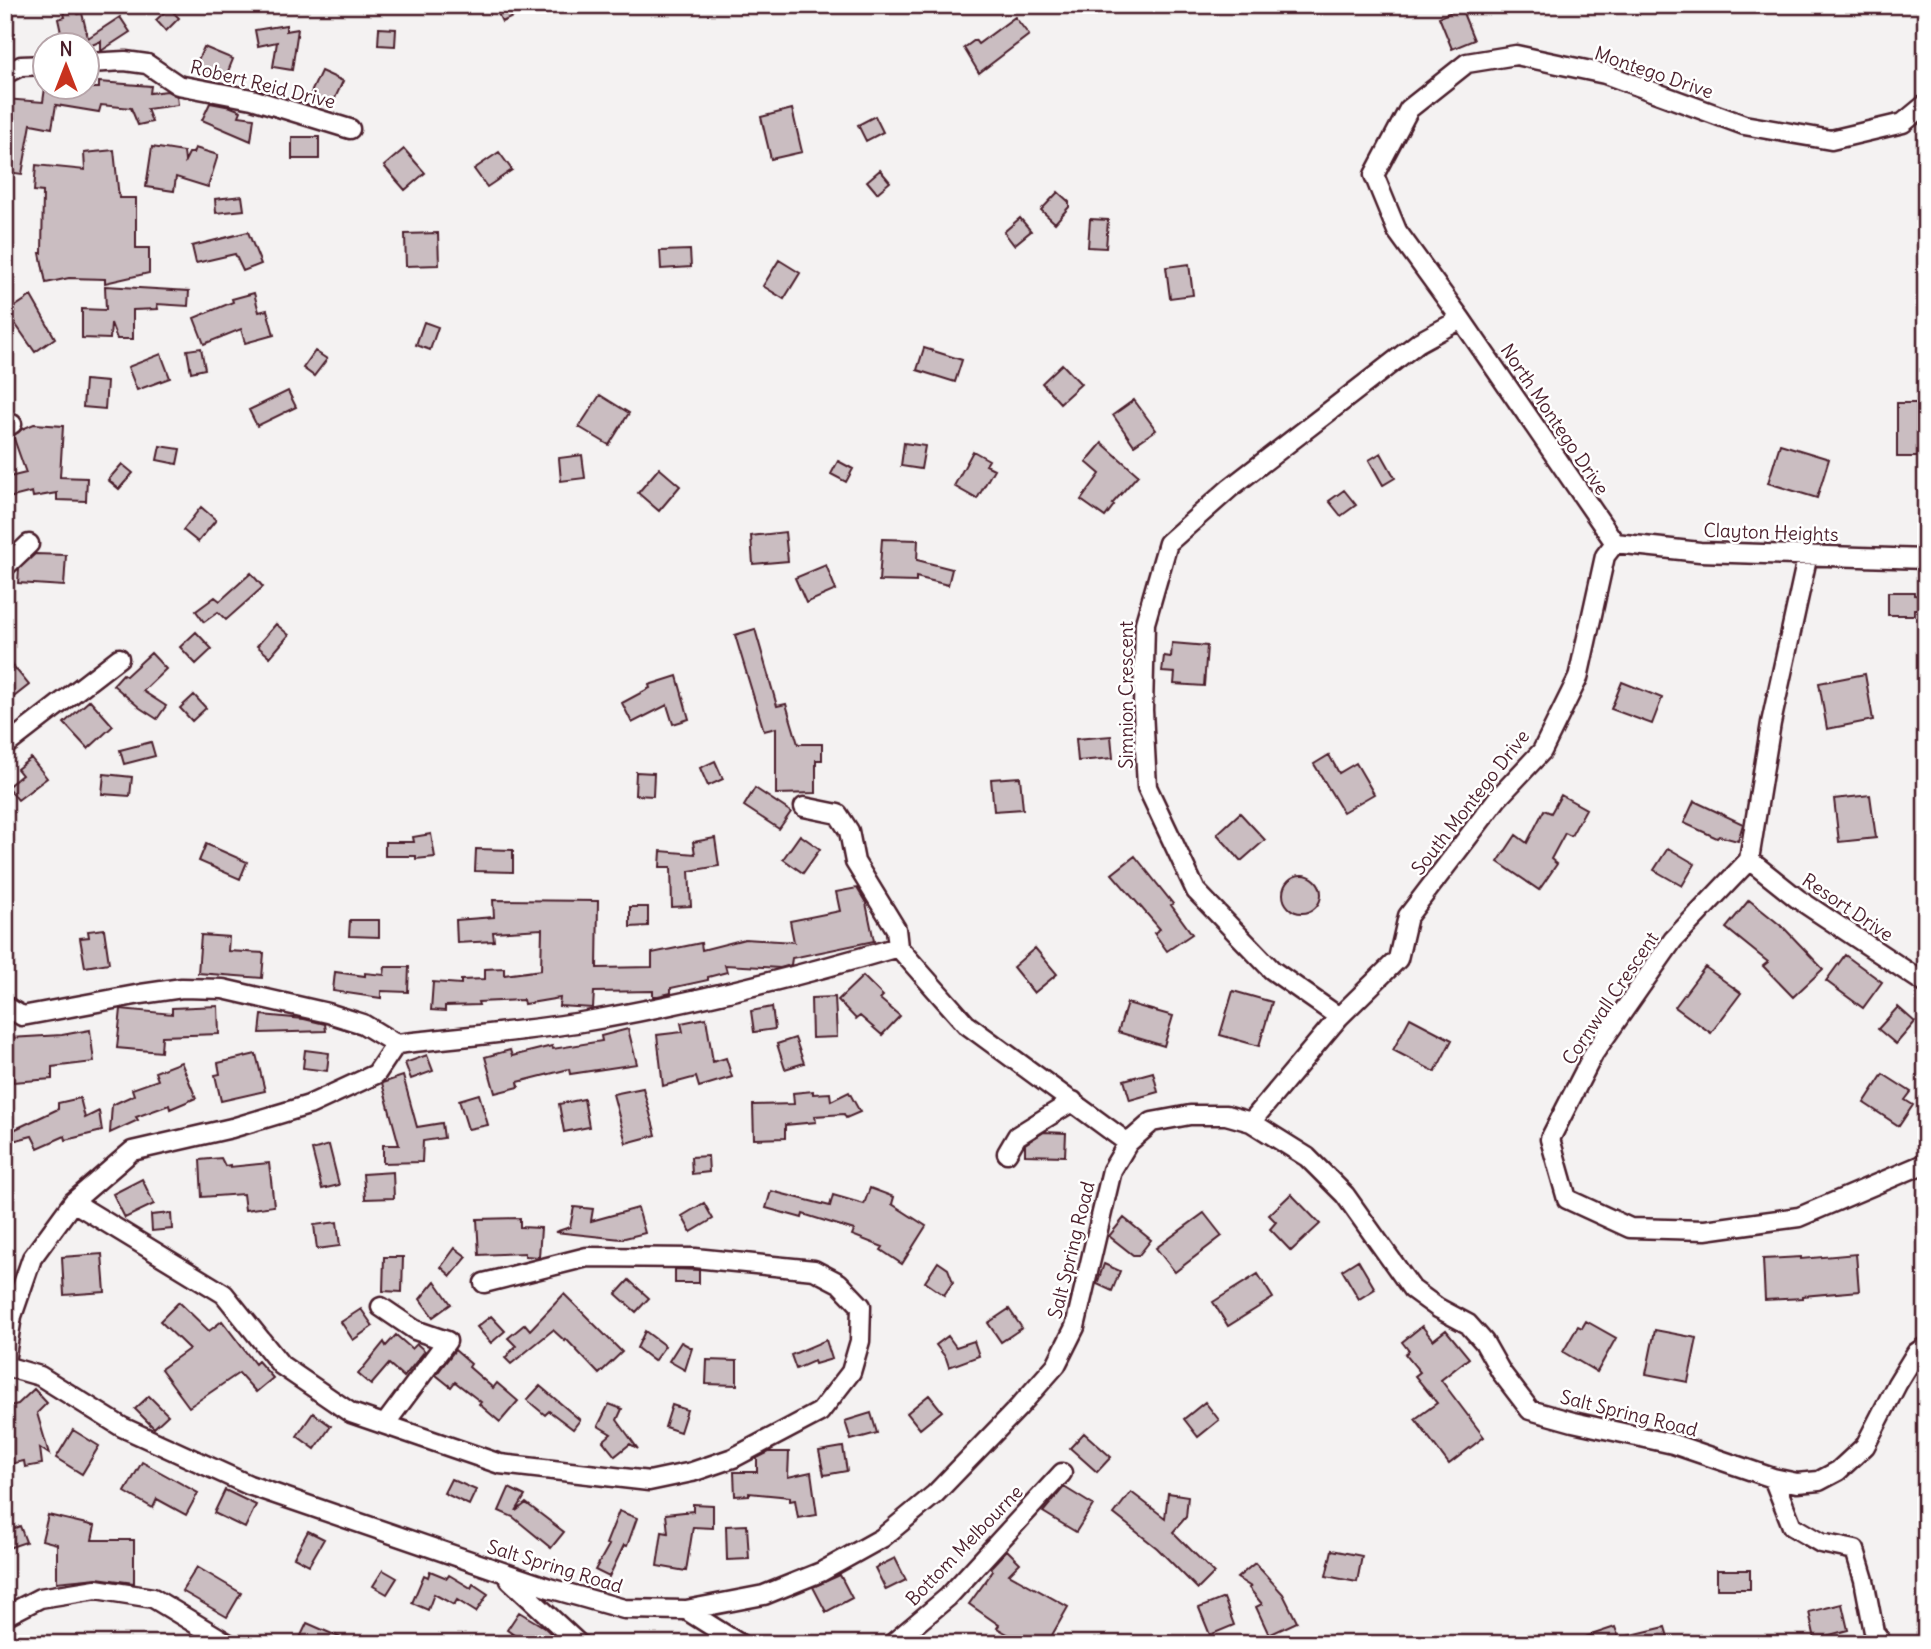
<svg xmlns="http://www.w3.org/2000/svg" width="1931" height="1649" font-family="Delius,sans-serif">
	<rect width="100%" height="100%" fill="#f4f2f2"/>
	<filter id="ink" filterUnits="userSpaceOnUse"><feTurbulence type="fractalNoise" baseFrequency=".0143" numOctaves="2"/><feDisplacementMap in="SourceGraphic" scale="14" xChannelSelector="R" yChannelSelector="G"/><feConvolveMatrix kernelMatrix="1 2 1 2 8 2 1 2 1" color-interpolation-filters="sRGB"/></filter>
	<g filter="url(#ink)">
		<path fill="#cabdc1" stroke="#4a1f2b" stroke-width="2" d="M62,5H76L78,14L82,13L88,38L120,17L130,32L101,51V41L90,46H64L58,19L65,17Z
			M494,5H538L502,22Z
			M169,8L179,18L166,31L156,20Z
			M1461,8L1474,40L1452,49L1439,17Z
			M1015,17L1029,35L979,73L964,48L975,40L978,44Z
			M286,25V31L298,29L292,70L273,67L277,42L258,46L255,30Z
			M379,28L396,29L395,46L378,45Z
			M204,47L233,59L225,79L195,66Z
			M321,71L343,81L331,107L309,97Z
			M99,82L151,86L150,93L167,91L177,96L178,105L147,109L152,122L138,125L131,108L101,105L99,112L56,105L52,128L31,124L22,174L7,172L14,132L5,138V99L43,102L45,88H99Z
			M210,103L231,107L241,111L239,116L254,118L251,141L202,120Z
			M792,109L802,152L771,159L761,117Z
			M875,116L883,132L866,141L858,125Z
			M292,137H319V159H292Z
			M152,147L184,152L185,161L189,153H193L195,148L218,155L208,187L176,177L174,191L146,187Z
			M404,149L425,173L405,190L384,166Z
			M114,150L119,198H136V248H149V273L105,283V279L69,278L46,283L40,253H42L43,192L34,191L36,165L85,170L84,153Z
			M499,152L512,170L487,187L474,169Z
			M880,170L890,182L877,193L867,181Z
			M1058,192L1069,202V207L1055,223L1041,210Z
			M242,196L244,210L216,213L215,199Z
			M1020,218L1031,231L1014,245L1004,232Z
			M1090,219L1108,220L1106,248L1088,247Z
			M248,232L261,264L243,271L235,254L196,263L192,246Z
			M438,233L439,265L406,266L405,234Z
			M690,250L691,267L661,269L660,251Z
			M779,260L800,273L784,299L763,286Z
			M1189,264L1193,295L1170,298L1166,267Z
			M105,286L189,291L188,306L157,304L158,309L133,310V339H117L111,323L110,339L82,338V309L106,310Z
			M254,293L259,312L267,310L274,335L245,343L241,329L204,344L194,318L233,302L232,299Z
			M31,296L55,338L35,352L7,312Z
			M424,322L438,327L430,350L416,345Z
			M201,348L205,369L191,372L187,350Z
			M924,348L962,360L955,382L917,370Z
			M315,351L327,359L314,376L303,368Z
			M161,354L170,378L137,390L128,367Z
			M1062,364L1081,384L1060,403L1042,383Z
			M85,380L107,382L105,409L83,407Z
			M288,391L296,407L257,426L249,410Z
			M600,395L629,413L609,445L579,427Z
			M1134,400L1156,430L1134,445L1113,415Z
			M1897,403H1926V457H1897Z
			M34,424L63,426L60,477L87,478L86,501L57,500V493L33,497L32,492L5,499V478L26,473L13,436L22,429Z
			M904,443L925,446L921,469L901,466Z
			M1102,443L1138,475L1112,504L1114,505L1105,517L1081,500L1100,474L1086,462Z
			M1780,444L1829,459L1817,498L1768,483Z
			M160,446L180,449L177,464L157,460Z
			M973,451L989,460L986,465L994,469L977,499L954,486Z
			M1381,453L1395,478L1383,485L1369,460Z
			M582,455L585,478L561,481L559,458Z
			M838,461L853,469L846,482L831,474Z
			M122,464L133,473L119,489L108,480Z
			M659,468L680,486L659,511L638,493Z
			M1344,490L1356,505L1341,516L1329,501Z
			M201,507L216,520L198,542L183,530Z
			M785,532L788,561L753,564L751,536Z
			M882,539L918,540L917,560L952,569L948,585L916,577V582L879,581Z
			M35,554L66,555L64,586L18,583L19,569Z
			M826,565L836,590L806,603L795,578Z
			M251,573L263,587L226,620L218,612L204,622L196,611L215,597L220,601Z
			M1888,592H1914V595L1926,596V609H1914V615H1888Z
			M276,624L289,635L270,657L257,646Z
			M755,629L777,706L786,704L798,744H822V760H816V793L776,794V728L764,731L735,635Z
			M196,632L212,649L196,664L180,647Z
			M1172,643L1207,646L1204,686L1174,684L1175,673L1162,672L1164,656L1171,657Z
			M151,653L166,669L143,691L166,706L157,719L140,708L113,685L123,674L126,676Z
			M5,656L29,685L5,704Z
			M1865,674L1873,720L1827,729L1819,683Z
			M677,676L689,719L673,724L667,705L632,723L622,703L650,688L649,685Z
			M1622,682L1662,698L1652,724L1611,709Z
			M194,695L206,708L192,721L180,708Z
			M90,700L113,726L88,749L64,723Z
			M1111,736L1113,758L1078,761L1076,739Z
			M151,742L155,756L124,764L120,750Z
			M1329,755L1339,773L1356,763L1374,794L1343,812L1314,764Z
			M31,758L47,778L18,800L7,787L22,775L17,769Z
			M715,761L723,779L708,786L700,768Z
			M636,772L654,773L653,796L635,795Z
			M104,774L132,777L130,796L102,794Z
			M1020,777L1023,809L994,811L991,779Z
			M755,788L791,812L779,829L744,806Z
			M1561,795L1586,809L1571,836L1565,833L1551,859L1557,864L1539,890L1498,862L1516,835L1527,843L1544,810L1551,813Z
			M1870,795L1876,838L1839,842L1834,799Z
			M1694,801L1743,824L1738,841L1719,836L1717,838L1684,823Z
			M1240,813L1265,840L1241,861L1217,834Z
			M431,834L435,857L416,859V856H385V842H414L413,837Z
			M800,835L820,849L803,873L783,859Z
			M715,838L719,866L689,871L691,906L672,907L671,867H660L661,851L695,854L693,842Z
			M206,844L247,862L240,879L199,861Z
			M1668,848L1695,864L1682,886L1654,870Z
			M476,849L513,850V872L475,871Z
			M1135,856L1173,904L1171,905L1192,934L1167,951L1154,933L1160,929L1112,874Z
			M1283 894a19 19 0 1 1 38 0a19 19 0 1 1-38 0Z
			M857,888L866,903L874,941L792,958L791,965L780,968L725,965L727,972L708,977V980L671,988V993L658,996H653V991L594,992L593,1008L559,1006L560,998L524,1004L523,1000L478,1002L479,1005L445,1006V1011L431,1010L433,982L461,984V980L485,979V969L504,968V975L541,970L542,929L493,932L494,941L457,943L456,920L494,917L493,900L598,901L597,968L652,967V953L701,943L702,950L745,939L794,942L790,921L840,911L836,892Z
			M1749,900L1785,929L1823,969L1793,997L1763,966L1768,962L1726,928Z
			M630,907H648V926L630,927Z
			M350,920H379V937L349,936Z
			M104,929L109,963L85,967L80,938L89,937L88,931Z
			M201,935L229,937L228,951L264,953L262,978L198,973Z
			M1035,948L1057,974L1034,993L1013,967Z
			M1845,955L1882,982L1863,1008L1826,981Z
			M385,967H409L408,992L381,991V998L333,991L335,972L365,976V973L384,975Z
			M1705,967L1741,993L1711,1033L1675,1007Z
			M863,976L883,996L880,999L900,1016L882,1035L860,1016L856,1019L838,1000Z
			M1233,991L1272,1002L1259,1046L1220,1035Z
			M835,997L837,1037L812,1038L811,998Z
			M1127,1003L1173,1016L1164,1046L1118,1032Z
			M218,1006L219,1034L162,1036L161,1052L117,1048L121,1009L172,1014V1008Z
			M772,1007L775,1029L754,1032L751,1011Z
			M1898,1007L1915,1022L1896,1044L1878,1029Z
			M262,1015L304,1019L325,1024L326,1031L260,1033Z
			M706,1018L713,1062L726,1058L732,1077L699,1087L696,1077L663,1086L657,1035L683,1032L681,1023Z
			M1410,1018L1452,1040L1435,1072L1393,1050Z
			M628,1029L637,1064L570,1074L569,1069L518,1082L519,1087L495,1093L485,1057L510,1050L512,1056L552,1046L553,1049L602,1041L601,1036Z
			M90,1030L94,1062L52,1067V1079L13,1082L10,1038L62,1035Z
			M795,1038L804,1063L785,1069L777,1044Z
			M305,1050L329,1053L327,1071L303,1068Z
			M256,1054L265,1091L221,1101L215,1075L220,1074L218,1063Z
			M427,1055L433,1071L411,1079L405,1063Z
			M181,1062L196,1098L170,1109L169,1105L136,1117L138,1120L110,1133L112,1105L134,1095L132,1089L158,1080L155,1072Z
			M1153,1072L1158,1092L1130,1100L1124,1080Z
			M1883,1074L1911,1092L1905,1100L1913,1105L1899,1126L1864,1103Z
			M403,1076L417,1127L442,1123L444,1138L423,1141L422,1162L383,1163V1145H399L382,1083Z
			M643,1088L656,1135L626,1143L613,1094Z
			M813,1091V1094L830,1093L831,1101L849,1092L860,1112L846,1118L844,1114L815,1116L816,1122L785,1125V1138L754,1139L753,1105L794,1104L793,1093Z
			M479,1094L488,1125L468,1129L459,1100Z
			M80,1098L85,1118L99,1111L102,1131L66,1140L65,1136L38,1148L32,1136L5,1143V1134L58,1109V1103Z
			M584,1099L589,1127L564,1132L559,1104Z
			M1044,1132L1066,1133L1065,1156L1025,1155V1144Z
			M329,1145L339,1185L322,1189L312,1150Z
			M708,1156L709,1172L692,1174L691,1157Z
			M221,1158L225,1166L230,1165V1167L269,1163L274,1206L245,1210L243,1194L202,1197L200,1160Z
			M393,1172L394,1198L365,1199L363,1174Z
			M142,1179L154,1204L125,1218L113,1194Z
			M870,1188L894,1197L892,1204L926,1226L902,1264L881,1250L883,1247L852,1235L854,1230L803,1214L802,1218L766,1208L771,1191L830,1206L833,1195L864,1204Z
			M1291,1194L1320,1224L1291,1251L1270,1229L1276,1222L1269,1215Z
			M704,1203L713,1219L691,1232L682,1216Z
			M574,1207L593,1209L591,1221L638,1208L645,1233L621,1239L555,1232L570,1227Z
			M171,1213L172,1229L152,1231L151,1215Z
			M1204,1213L1222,1236L1175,1272L1156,1248Z
			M520,1218V1227L541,1228L539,1257L525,1256V1253L479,1255L477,1219Z
			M1124,1218L1151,1240L1139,1255H1133L1109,1236Z
			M337,1222L340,1246L317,1249L314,1225Z
			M455,1248L467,1257L451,1276L441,1267Z
			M102,1254L105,1292L64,1295L62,1257Z
			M1856,1254L1859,1291L1803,1296V1298L1765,1300L1763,1259L1801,1257V1259Z
			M384,1257H403L402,1292L383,1291Z
			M1358,1260L1375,1289L1359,1299L1342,1270Z
			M938,1262L948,1269L953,1282L944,1295L925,1282Z
			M1104,1264L1120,1271L1112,1291L1097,1284Z
			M675,1269L699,1270V1283H675Z
			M1258,1274L1273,1298L1228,1326L1213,1302Z
			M629,1280L649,1298L636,1312L616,1294Z
			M435,1281L451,1304L433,1317L420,1299Z
			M564,1294L622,1352L599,1374L566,1339L565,1341L553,1330L511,1364L505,1358L516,1346L508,1338L525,1324L530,1330Z
			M179,1302L209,1331L222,1321L255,1364L258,1361L273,1378L256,1392L239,1373L189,1407L161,1369L189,1349L160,1321Z
			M361,1309L373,1326L353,1340L341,1322Z
			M1009,1309L1022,1328L1001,1342L988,1323Z
			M491,1316L505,1331L491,1343L477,1327Z
			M1586,1321L1616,1338L1597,1372L1563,1352L1578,1326L1582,1328Z
			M1422,1326L1433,1340L1446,1330L1469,1358L1441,1380L1484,1437L1449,1464L1415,1419L1437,1403L1415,1376L1420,1372L1405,1354L1409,1351L1402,1342Z
			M1655,1330L1697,1338L1688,1382L1646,1374Z
			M645,1331L665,1346L654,1361L637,1348Z
			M396,1335L412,1349L417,1344L425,1351L404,1377L389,1364L371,1385L358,1374L384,1342L386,1346Z
			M948,1336L956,1347L974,1341L979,1356L949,1367L946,1358L936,1345Z
			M826,1340L832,1359L815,1364L814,1361L796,1369L791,1355Z
			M681,1342L692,1348L685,1370L669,1361Z
			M455,1350L471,1364L469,1367L493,1388L497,1383L518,1401L500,1422L479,1404L481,1402L455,1382L451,1387L436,1375Z
			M707,1360L737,1361V1385L706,1384Z
			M540,1386L580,1420L573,1429L549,1411L545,1415L527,1400Z
			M34,1389L47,1403L37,1413L49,1454L40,1448L42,1464L25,1467L24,1461L5,1465V1407L18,1404Z
			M929,1395L942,1411L920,1429L907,1413Z
			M149,1396L168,1415L154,1428L135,1409Z
			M1205,1402L1219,1420L1198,1437L1184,1419Z
			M609,1404L622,1409L617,1420L638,1449L630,1444L615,1456L603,1441L611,1434L598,1426Z
			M672,1405L687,1410L680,1432L665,1427Z
			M313,1413L331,1426L315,1449L297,1436Z
			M871,1413L877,1433L851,1440L845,1421Z
			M73,1430L99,1446L82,1474L56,1458Z
			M1084,1433L1111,1457L1097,1472L1070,1448Z
			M843,1447L847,1471L824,1475L819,1451Z
			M769,1452H789L788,1477L811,1472L817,1515L798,1518L795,1500L790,1501V1497L749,1493V1495L735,1496L734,1472H757V1458Z
			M142,1462L198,1493L186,1515L157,1499L153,1508L125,1492Z
			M451,1479L476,1490L469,1505L444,1493Z
			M1064,1487L1093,1505L1076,1532L1043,1512Z
			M509,1488L525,1496L516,1511L526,1503L564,1532L551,1548L513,1517L499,1511Z
			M225,1490L256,1505L245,1528L214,1513Z
			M1131,1492L1165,1518L1168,1493L1188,1496L1186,1517L1173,1532L1214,1573L1198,1589L1157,1548L1114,1514Z
			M693,1504L713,1505V1528L693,1527L686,1571L657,1566L662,1532L668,1533L666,1514L693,1511Z
			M619,1511L637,1518L627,1546L624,1545L609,1577L595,1570L609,1545L606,1544Z
			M48,1515L95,1526L92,1540H134V1583L97,1578L57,1582V1544L42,1540Z
			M747,1525L749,1559L727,1560L726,1526Z
			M20,1526L26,1542L5,1549V1532Z
			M308,1531L324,1539L309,1565L294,1557Z
			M1007,1550L1020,1563L1009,1574L1068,1607L1047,1644H1025L997,1628L999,1625L969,1604L993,1571L990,1568Z
			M1332,1550L1362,1556L1357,1582L1326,1576Z
			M895,1558L906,1580L886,1590L875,1568Z
			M1255,1563L1283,1594L1297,1622L1269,1635L1256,1607L1262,1604L1249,1588L1251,1587L1237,1578Z
			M197,1567L241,1593L227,1617L182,1591Z
			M383,1570L397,1578L387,1594L373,1586Z
			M1717,1570H1750V1589H1717Z
			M430,1571L447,1578L449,1575L471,1588L473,1584L488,1594L476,1612L457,1600L454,1605L434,1594L428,1610L412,1603L424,1575L428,1577Z
			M840,1575L852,1598L826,1612L813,1587Z
			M1224,1598L1234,1625L1210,1635L1199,1608Z
			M1842,1604L1848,1630L1815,1639L1809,1612Z
			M519,1612L544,1627L562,1644H527L507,1630Z
			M307,1623L355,1644H297Z
			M1615,1627L1619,1638L1665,1627L1670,1644H1573V1641Z"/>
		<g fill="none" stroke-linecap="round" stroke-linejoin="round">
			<g stroke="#4a1f2b" stroke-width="23">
				<path id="minor" d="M88,63L125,61L147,64L178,85L252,99L350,129
					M5,74L21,66L46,65
					M5,427L12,424
					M1615,543L1461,319L1397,231L1374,175L1409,109L1467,63L1516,55L1605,74L1744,125L1831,140L1903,123L1926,104
					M1615,543L1700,552L1926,559
					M1808,554L1771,723L1749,860L1673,940L1594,1053L1550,1139L1567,1199L1630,1228L1705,1230L1799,1217L1926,1163
					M5,567L29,544
					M5,746L119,658
					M804,807L838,814L849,831L855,862L896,929L898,947
					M1749,860L1798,899L1926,984
					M5,1006L22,1016L141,994L182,988L223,989L328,1013L363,1024L396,1044
					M1339,1017L1272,970L1196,891L1147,787L1143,710L1145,623L1168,543L1230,488L1419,342L1461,319
					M1251,1122L1339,1017L1398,959L1408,916L1497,799L1542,751L1578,678L1605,556L1615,543
					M1007,1153L1017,1136L1073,1101
					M73,1202L224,1294L281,1365L351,1413L500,1464L649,1481L692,1472L733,1458L820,1412L851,1372L860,1341L861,1306L839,1283L814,1270L695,1258L587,1257L484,1283
					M381,1307L415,1330L447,1341L385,1424
					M5,1362L12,1316L32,1258L73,1202L132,1151L232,1128L309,1105L376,1074L396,1044C456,1037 516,1032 576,1023C684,1005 792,978 898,947L966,1024L1128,1143
					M5,1366L40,1376L122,1427L249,1485L549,1588L624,1609L686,1610L764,1595L821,1572L882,1538L935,1494L1018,1408L1056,1365L1075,1327L1112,1170L1128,1143L1152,1122L1190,1115H1226L1251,1122L1307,1157L1345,1195L1412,1289L1438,1308L1468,1324L1484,1342L1501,1372L1530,1410L1573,1422L1673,1444L1773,1478L1797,1483L1819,1481L1838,1471L1865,1446L1897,1384L1916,1353L1926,1346
					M1773,1478L1792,1526L1821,1543L1855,1550L1864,1580L1874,1632L1883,1644
					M510,1580L579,1644
					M686,1610L740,1644
					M5,1616L40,1598L96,1589L153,1598L229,1644
					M892,1644L948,1597L1062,1473"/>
			</g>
			<use href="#minor" stroke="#fff" stroke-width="18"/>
		</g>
	</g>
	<g text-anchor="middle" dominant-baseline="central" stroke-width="5" stroke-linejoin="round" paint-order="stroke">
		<g font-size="19" fill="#4a1f2b" stroke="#fff">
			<text transform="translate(1654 72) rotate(19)">Montego Drive</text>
			<text transform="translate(263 84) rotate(14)">Robert Reid Drive</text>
			<text transform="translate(1555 419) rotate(56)">North Montego Drive</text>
			<text transform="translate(1771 532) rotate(2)">Clayton Heights</text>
			<text transform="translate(1126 695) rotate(-90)">Simnion Crescent</text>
			<text transform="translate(1470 802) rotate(-52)">South Montego Drive</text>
			<text transform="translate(1848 907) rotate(34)">Resort Drive</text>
			<text transform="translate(1610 998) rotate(-56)">Cornwall Crescent</text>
			<text transform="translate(1071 1250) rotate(-76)">Salt Spring Road</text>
			<text transform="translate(1629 1413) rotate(14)">Salt Spring Road</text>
			<text transform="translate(964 1545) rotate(-46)">Bottom Melbourne</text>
			<text transform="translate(555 1566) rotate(17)">Salt Spring Road</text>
		</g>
	</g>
	<rect width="1931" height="1649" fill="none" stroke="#fff" stroke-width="28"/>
	<rect x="14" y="14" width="1903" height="1621" fill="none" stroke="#4a1f2b" stroke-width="2.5" filter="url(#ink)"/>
	<g transform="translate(66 66)"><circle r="33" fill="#ffffff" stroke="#b7a5aa" stroke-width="2"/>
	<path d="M0-5L12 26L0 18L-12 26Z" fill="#c8321e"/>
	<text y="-10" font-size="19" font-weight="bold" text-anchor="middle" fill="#4a1f2b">N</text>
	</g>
</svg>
